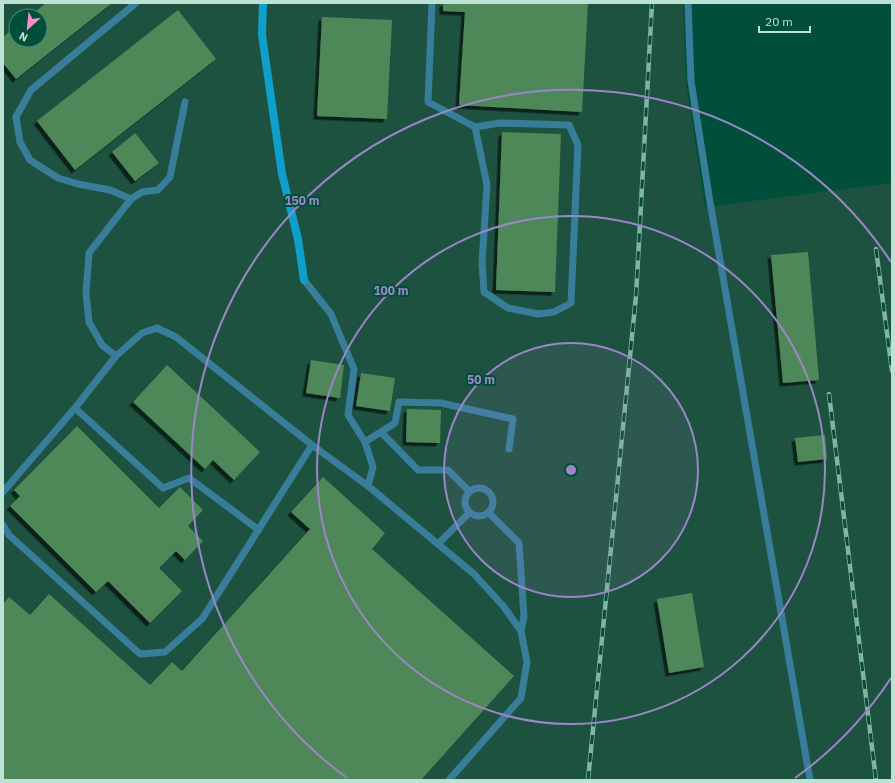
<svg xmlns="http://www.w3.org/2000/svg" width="895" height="783" font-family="'IBM Plex Sans',sans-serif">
	<defs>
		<filter id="shadow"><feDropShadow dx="-3.5" dy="3.5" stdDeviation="0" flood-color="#0009"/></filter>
	</defs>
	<rect width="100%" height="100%" fill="#014e3a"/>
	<path fill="#1e5240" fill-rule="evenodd" d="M3,3H683L686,83L705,207L892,183V780H3ZM16,16H40V40H16Z"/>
	<path fill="#4f8858" filter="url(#shadow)" d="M46,3H112L16,79L3,63V37L16,27V40H40V16H30Z
		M443,3H588L582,112L459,105L465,12L443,11Z
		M178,10L216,59L75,170L37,121Z
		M322,17L392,20L387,119L317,116Z
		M502,132L561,134L555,292L496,290Z
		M135,133L159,163L135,181L112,152Z
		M808,252L819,380L783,383L771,255Z
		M311,360L344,365L340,398L306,393Z
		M167,365L260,452L234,480L213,460L205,469L133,402Z
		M361,373L395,378L390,411L356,406Z
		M407,409L441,410L440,443L406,442Z
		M77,426L159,508L180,487L203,510L188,526L203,541L185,560L176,551L159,568L182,591L150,623L108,581L96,592L10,506L20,496L14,490Z
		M825,435L827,459L798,462L795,438Z
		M323,477L385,533L372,549L514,676L421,780H3V604L9,597L30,615L49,594L150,685L172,662L182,671L310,529L291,512Z
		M692,593L704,667L669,673L657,599Z"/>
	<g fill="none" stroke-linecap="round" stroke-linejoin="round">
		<path stroke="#387e9b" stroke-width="7" d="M432,3L428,102L475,127L500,123L569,125L578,145L571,303L554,312L538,314L508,308L484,292L482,263L487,185L475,127
			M688,3L691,81L710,202L810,780
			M131,199L110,190L78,184L58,178L30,160L20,142L16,117L31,90L136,3
			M304,280L331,314L354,369L348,415L365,442L373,467L368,486
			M116,356L102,345L89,322L86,293L89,253L131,199L142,192L158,190L170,177L185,102
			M75,408L163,488L189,478L259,530
			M381,432L418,470H448L469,491
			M365,442L395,423L399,402L441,403L513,419L509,449
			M465 502a14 14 0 1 1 28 0a14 14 0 1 1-28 0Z
			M3,492L75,408L116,356L142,333L157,328L176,337L312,445L368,486L474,574L504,607L521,631L527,662L521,698L449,780
			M489,513L519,543L524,616L521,631
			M3,525L9,535L140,654L165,652L202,619L312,445
			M438,544L469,513"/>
		<path stroke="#0f9fcd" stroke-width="8" d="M263,3L262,35L282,174L298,239L304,280"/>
		<g stroke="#82b4a3" stroke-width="4.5">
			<path id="rail" d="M876,249L892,371
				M829,394L876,780
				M588,780L636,296L652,3"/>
		</g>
		<use href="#rail" stroke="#014e3a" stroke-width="3" stroke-dasharray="9" stroke-linecap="butt"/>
	</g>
	<circle cx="571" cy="470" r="127" fill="#9b87c8" fill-opacity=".12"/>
	<g fill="none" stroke="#9b87c8" stroke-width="2">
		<circle cx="571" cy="470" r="127"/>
		<circle cx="571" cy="470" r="254"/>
		<path d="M891 678A381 381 0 0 1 795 778M347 778A381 381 0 1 1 891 262"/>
	</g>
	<circle cx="571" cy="470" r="6" fill="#9b87c8" stroke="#014e3a" stroke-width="2"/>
	<g font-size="12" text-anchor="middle" font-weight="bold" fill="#9b87c8" stroke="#014e3a" stroke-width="4" stroke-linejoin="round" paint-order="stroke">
		<text x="302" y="205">150 m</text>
		<text x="391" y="295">100 m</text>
		<text x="481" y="384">50 m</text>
	</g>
	<rect width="895" height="783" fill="none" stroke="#bbe2d2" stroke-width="8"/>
	<g transform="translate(28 28) rotate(207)"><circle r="19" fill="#014e3a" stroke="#4b8977"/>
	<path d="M0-3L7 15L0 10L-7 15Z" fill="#fa8fc7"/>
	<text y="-6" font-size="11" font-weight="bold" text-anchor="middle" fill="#bbe2d2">N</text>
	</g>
	<path d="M759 26v6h51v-6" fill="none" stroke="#bbe2d2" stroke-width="2"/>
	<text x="765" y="26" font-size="12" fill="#bbe2d2" stroke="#014e3a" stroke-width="3" paint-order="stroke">20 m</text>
</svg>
